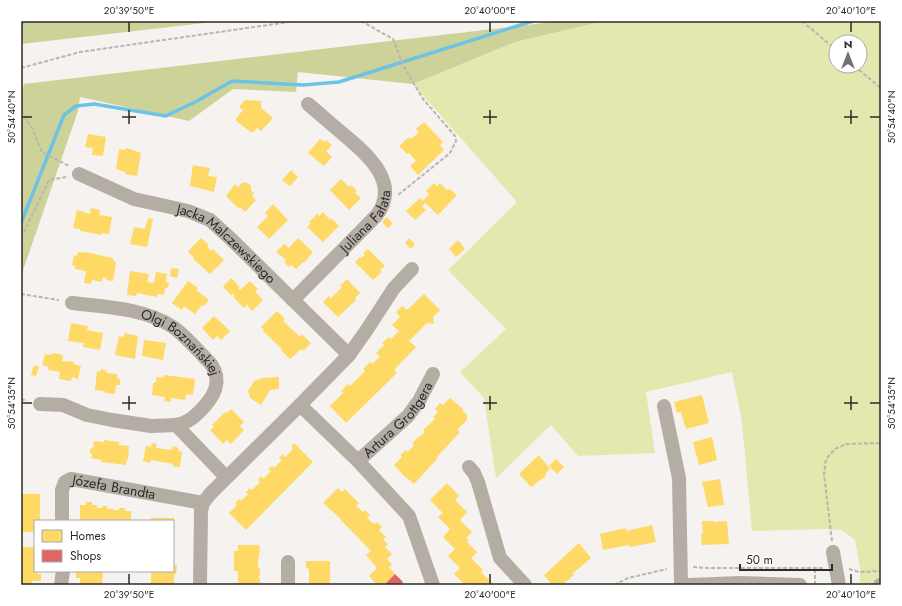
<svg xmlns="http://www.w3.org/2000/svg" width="902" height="606" font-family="Jost,sans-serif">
	<rect width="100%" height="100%" fill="#f5f2f0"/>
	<path fill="#e3e8af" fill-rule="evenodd" d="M604,21H881V585H860V569L855,540L842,530L822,529L752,531L742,422L732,372L646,392L655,453L578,456L551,425L496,478L484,398L460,372L506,329L448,270L517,202L413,84L515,42ZM836,42H860V66H836Z"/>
	<path fill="#cdd298" d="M21,21H222L21,44Z
		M562,21H604L515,42L413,84L298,72L296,92L233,89L189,121L80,97L78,111L21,276V95L24,84Z"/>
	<path fill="#ffd966" d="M245,100L261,101V108L273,118L261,131L257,128L252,133L235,120L243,110L239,107Z
		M424,122L443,142L440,145L444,150L418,175L410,166L416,161L409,153L407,154L399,146L409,137L411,139L419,132L416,129Z
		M88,134L106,137L103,156L92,155L93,148L85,147Z
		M320,139L325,142L326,140L332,145L326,151L332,157L324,166L308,153Z
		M127,148L141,153L137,176L125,174V172L116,169L119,149L125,150Z
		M193,165L210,168L208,176L217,177L214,192L190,186Z
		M291,170L298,177L290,186L282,180Z
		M341,179L349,187L351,185L357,191L355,193L361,198L349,210L330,190Z
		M243,182L245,183H248L251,186V190L254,193L252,196L256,200L245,212L240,207L239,209L226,196L235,184L238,187Z
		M434,183L437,186L440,183L447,190L450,189L457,195L438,215L425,203L422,206L426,210L415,220L406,211L420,198L423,201L429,194L426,191Z
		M273,204L288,220L269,239L257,227L268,216L265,213Z
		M91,208L100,210L99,215L112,217L109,234L102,233V235L80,231V229L73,228L77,210L90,214Z
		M323,212L330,220L331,218L339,226L323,242L307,227L311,223L309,222L317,214L319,216Z
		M387,217L393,224L388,228L382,222Z
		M148,218L153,219L147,247L130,244L134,227L145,229Z
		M201,238L209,245L207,246L211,251L213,249L224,260L210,274L193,259L194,258L188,251Z
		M298,238L313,252L304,263L303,262L296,269L291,265L289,267L284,262L286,260L276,252L284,244L289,248Z
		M409,238L415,244L411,249L405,243Z
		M458,240L465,249L456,257L449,249Z
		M368,249L385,266L380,270L382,272L373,280L355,262L360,257L361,258L365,255L363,253Z
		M78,252L85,253L86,252L112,258L116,263L113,281L106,280V278L103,277L102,282L92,280L91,284L84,283L86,271L75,269V266L72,265L74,255L77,256Z
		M171,268L179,269L177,278L170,276Z
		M130,271L149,274L147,282L154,283L156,272L167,274L166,282L169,283L168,288H165L164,295L158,294L157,297L137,293L136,296L127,295Z
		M231,278L240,287L238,288L240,290L250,281L258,289L255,291L263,300L252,311L247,305L244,308L233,297L235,296L233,294L231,295L223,287Z
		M347,279L360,293L355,298L356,300L338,317L323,302L329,296L331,298L342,287L340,286Z
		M188,281L198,288L196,290L209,300L204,306L202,305L195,314L184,306L182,310L172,303Z
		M424,294L440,310L433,317L434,324L427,323L409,341L416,347L394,370L397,373L346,423L330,406L343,393L341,391L348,384L350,386L365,371L363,369L370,362L372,364L380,357L376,353L384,345L382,343L389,337L391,339L399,331L392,325L400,317L396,312L402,306L407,310Z
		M277,311L285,319L283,321L300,337L302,334L311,343L303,351L301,349L290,359L281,350L282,349L263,331L264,330L261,327Z
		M214,316L230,331L221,340L217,336L213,340L202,328Z
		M71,323L88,326L87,330L103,333L100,350L83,347L84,343L68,341Z
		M124,333L138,336L135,359L115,355L119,336L124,337Z
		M144,340L166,343L163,360L142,356Z
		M52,353L63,355L62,361L74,362V364L81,366L78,379L72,377L71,381L59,379L60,372L48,370L49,367L42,365L45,354L51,355Z
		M34,365L39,367L36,376L31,375Z
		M101,369L105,370L107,373L117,374V378L120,379V385H116L115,394L105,393V391L95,390L97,371L99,372Z
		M164,375L195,379L193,395L186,394L185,400L171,398V402L164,401L165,397L152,395L153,383L156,382V377L163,378Z
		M279,377V389L270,390L261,405L250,398L248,391L255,380L261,379V378Z
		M702,395L709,423L686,429L681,412L677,413L674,402Z
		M450,398L463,409L462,410L467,415V420L457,430L460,432L437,457L438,458L414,484L406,477H405L394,465L402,457L400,455L406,450L408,452L414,445L412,443L425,432L423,430L435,419L433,417L438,412L435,409L440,403L443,405Z
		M231,409L244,422L240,426L244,430L231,444L227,440L223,444L210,430L214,427L212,425L225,412L227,413Z
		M712,437L717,460L699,465L693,442Z
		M104,440L119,442V445L129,446L128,459L126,461V465L101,462V460L91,458L92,455L90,452V449L93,448L94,441L104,442Z
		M152,443L157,444L156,448L172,450L173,446L178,448V451L182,452L180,467L172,466L173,464L151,460L150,463L143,461L146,446L151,447Z
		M294,443L313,462L246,530L229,513L237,505L235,503L239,499L241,501L248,494L246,492L250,488L252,490L260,482L258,480L261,476L263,479L271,471L268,469L272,466L274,468L282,460L279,458L283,454L285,457L293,449L291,447Z
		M539,455L550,469L545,474L546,476L531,487L519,474Z
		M556,459L564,467L557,474L549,466Z
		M720,479L724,505L708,507L702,482Z
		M447,483L459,496L455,500L467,512L460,520L472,532L466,538L469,540L467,542L477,552L471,558L483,570L481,572L494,585H465L454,574L460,568L448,556L455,549L443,537L450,529L438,517L443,513L430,500Z
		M338,488L342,492L345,489L359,503L356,506L363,512L365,510L370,515L367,518L374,524L377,522L382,527L379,530L386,537L383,539L388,544L385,547L392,554L387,559L392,565L389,567L395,574L384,585H377L369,576L377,568L366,555L371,551L340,519H341L323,503Z
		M21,494H40V521H35V532H21Z
		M86,502H92V505H97V508H102V506H107V509H113V510H119V508H125V511H131V521H80V505H86Z
		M151,518H174V521H151Z
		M702,521H714V522L727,521L729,544L702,545L701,534H703Z
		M652,525L656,542L630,547L629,545L603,550L600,534L626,528V531Z
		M579,543L591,558L573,573L574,575L562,585H552L544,575Z
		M238,545H258L260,547L258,562V567L260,569V575L258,577L260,579V585H234V583H238V571H234V551H238Z
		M21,547H35V571H37V574H41V581H32V585H21Z
		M306,561H330V585H309V569L306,568Z
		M173,565H177L176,574H174V585H151V571H173Z
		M76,571H103L102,585H80V578H76Z"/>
	<path fill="#e06666" d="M395,574L403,582L401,585H384Z"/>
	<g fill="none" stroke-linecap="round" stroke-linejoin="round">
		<path stroke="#6cc3e6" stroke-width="3.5" d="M21,223L64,115L76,106L94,104L166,116L197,101L232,81L303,85L339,82L533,21"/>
		<path stroke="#bab6af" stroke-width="2" stroke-dasharray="4 2" stroke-linecap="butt" d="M361,21L393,39L404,67L423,99L455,136L456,141L450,153L398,195
			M802,21L836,50
			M21,24L30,21
			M854,66L881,88
			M21,68L80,52L296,21
			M21,111L32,128L42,152L69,166
			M21,238L49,180L66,177
			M21,294L59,300
			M21,399L27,401
			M832,541L824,474L826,459L835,449L846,444L881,443
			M693,567L707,568H823
			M815,569V585
			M849,569L859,572L880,571
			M614,585L628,578L667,569"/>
		<g stroke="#b4ada4" stroke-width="14">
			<path id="s1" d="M79,174L134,199L188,211L210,220L231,239L349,355L300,405L210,494L203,503L201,511L200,585"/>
			<path id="s2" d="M293,300L377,215C401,182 366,153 343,134C331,124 320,114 308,104"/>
			<path id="s3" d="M72,303C105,307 144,308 173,327C187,337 199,352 211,364C223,382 214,397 200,411C193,418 187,423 176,425L226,477"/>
			<path d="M349,355L366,331L394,288L412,269"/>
			<path d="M40,404L63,405L87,415L112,420L151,426L176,425"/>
			<path d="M300,405L358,461L409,516L433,585"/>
			<path d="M664,406L679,478L681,585"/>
			<path id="s4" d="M358,461L408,416L419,401L433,374"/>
			<path d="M469,467L474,473L478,482L500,558L525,585"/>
			<path id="s5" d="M62,521V490L65,482L71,479L203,503"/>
			<path d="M833,552L839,585"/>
			<path d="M288,562V585"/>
			<path d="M61,585L63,571"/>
			<path d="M689,585L741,583L800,585"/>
			<path d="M880,585H881"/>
		</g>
	</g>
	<path fill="none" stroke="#2d2b29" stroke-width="1.5" d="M129,22V32M490,22V32M851,22V32M129,110V124M490,110V124M851,110V124M22,117H32M122,117H136M483,117H497M844,117H858M870,117H880M129,396V410M490,396V410M851,396V410M22,403H32M122,403H136M483,403H497M844,403H858M870,403H880M129,574V584M490,574V584M851,574V584"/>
	<g text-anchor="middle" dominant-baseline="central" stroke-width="4" stroke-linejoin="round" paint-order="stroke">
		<g font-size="14" fill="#2d2b29" stroke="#fff">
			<text stroke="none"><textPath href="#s2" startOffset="108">Juliana Fałata</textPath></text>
			<text stroke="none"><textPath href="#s1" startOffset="166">Jacka Malczewskiego</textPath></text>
			<text stroke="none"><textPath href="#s3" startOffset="120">Olgi Boznańskiej</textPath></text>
			<text stroke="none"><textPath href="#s4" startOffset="58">Artura Grottgera</textPath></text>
			<text stroke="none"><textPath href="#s5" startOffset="90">Józefa Brandta</textPath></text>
		</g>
	</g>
	<rect width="902" height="606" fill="none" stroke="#ffffff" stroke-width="44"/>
	<rect x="34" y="520" width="140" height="52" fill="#ffffff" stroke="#abaaa9"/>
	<rect x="42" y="530" width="20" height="12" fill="#ffd966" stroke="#abaaa9"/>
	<text x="70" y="540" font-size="12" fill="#2d2b29">Homes</text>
	<rect x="42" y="550" width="20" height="12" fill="#e06666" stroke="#abaaa9"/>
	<text x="70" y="560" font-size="12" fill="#2d2b29">Shops</text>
	<g transform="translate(848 54)"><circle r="19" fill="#ffffff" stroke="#abaaa9"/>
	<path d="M0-3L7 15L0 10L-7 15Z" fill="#73716f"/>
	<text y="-6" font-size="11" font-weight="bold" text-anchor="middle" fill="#2d2b29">N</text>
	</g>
	<path d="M740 564v6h92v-6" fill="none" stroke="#2d2b29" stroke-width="2"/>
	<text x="746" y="564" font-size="12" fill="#2d2b29" stroke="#ffffff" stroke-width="3" paint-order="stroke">50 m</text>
	<rect x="22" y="22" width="858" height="562" fill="none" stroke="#2d2b29" stroke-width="1.5"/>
	<g font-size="10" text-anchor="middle" fill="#2d2b29">
		<text x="129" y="14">20°39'50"E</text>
		<text x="490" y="14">20°40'00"E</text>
		<text x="851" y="14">20°40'10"E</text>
		<text transform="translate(11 117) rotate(-90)" y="4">50°54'40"N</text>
		<text transform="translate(891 117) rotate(-90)" y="4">50°54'40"N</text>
		<text transform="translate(11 403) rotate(-90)" y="4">50°54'35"N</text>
		<text transform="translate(891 403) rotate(-90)" y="4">50°54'35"N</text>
		<text x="129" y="598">20°39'50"E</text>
		<text x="490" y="598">20°40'00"E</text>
		<text x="851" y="598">20°40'10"E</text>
	</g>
</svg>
